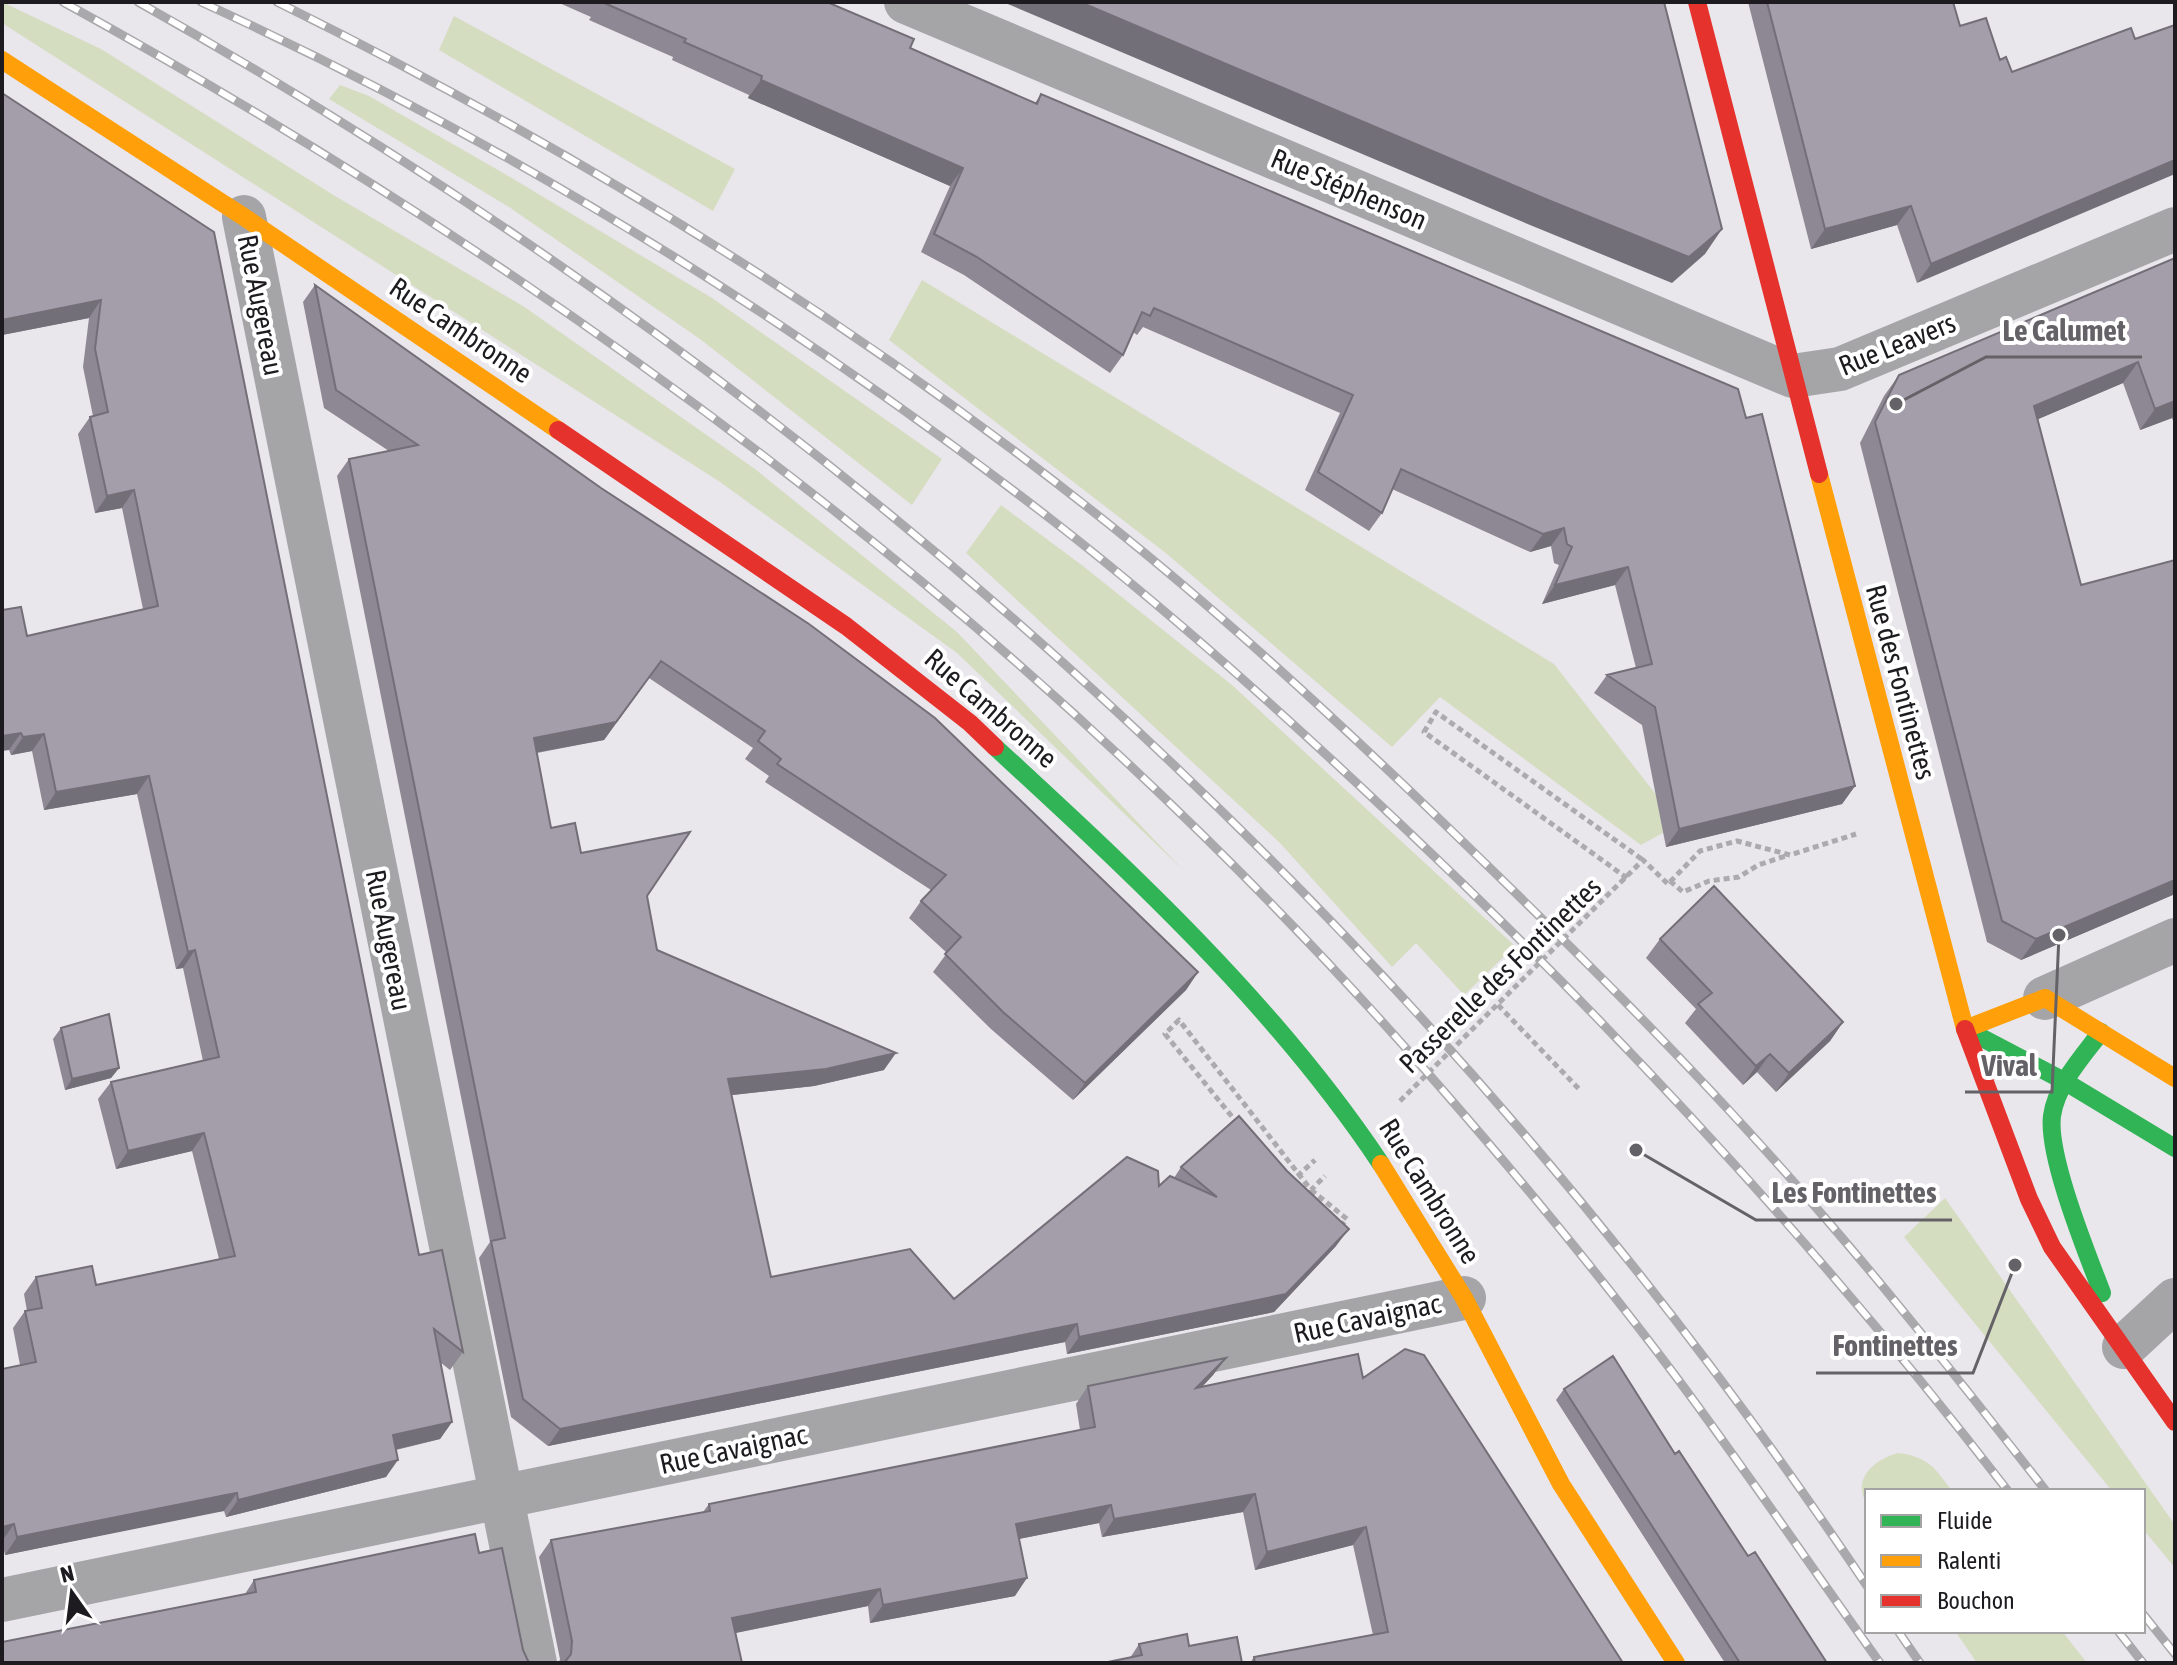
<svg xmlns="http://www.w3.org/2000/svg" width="2177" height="1665" font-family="'Asap Condensed',sans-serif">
	<rect width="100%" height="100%" fill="#e9e6ec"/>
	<path fill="#d5ddc1" d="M2,2L101,49L335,196L523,306L755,469L957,632L1183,870L957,653L720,482L2,23Z
		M454,16L735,169L713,211L439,50Z
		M340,85L369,96L505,174L712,298L942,459L912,505L700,339L509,207L329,99Z
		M922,280L1554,664L1679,824L1641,845L1440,697L1392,747L1167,554L889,340Z
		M1001,505L1083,566L1232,685L1515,946L1464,995L1416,943L1392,967L1280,843L966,553Z
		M1945,1198L2175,1525V1568L2143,1529V1491H2112L1904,1237Z
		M1898,1453C1929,1457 1935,1468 1952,1491H1867V1504C1851,1479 1875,1459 1898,1453Z
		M1955,1631H2062L2087,1663H1977Z"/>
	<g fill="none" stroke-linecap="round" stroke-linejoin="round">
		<path stroke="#acaaad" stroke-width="5" stroke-dasharray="6 4" stroke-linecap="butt" d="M1627,878L1424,732L1436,712L1643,860
			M1670,881L1683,892L1709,881L1739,877L1758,865L1789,855
			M1498,1005L1579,1089
			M1400,1101L1643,860L1668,884L1700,851L1737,841L1790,855L1856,834
			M1238,1124L1165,1034L1179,1020L1311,1190L1325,1176
			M1290,1183L1315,1160
			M1311,1190L1347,1219L1340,1227"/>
		<path stroke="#a5a5a7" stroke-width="44" d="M906,2L1793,376L1840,369L2175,229
			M244,217L535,1663
			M2045,998L2175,940
			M2124,1347L2175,1300
			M2,1600L1464,1298"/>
		<path stroke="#30b455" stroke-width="18" d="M995,747C1133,874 1276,1006 1381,1164
			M1965,1029L2064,1081L2175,1148
			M2101,1032C2083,1056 2056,1085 2052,1116C2047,1156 2087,1253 2102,1293"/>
		<path stroke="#ff9f0a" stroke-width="18" d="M2,60L244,217L558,430
			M1819,474L1965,1029
			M1965,1029L2045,998L2175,1078
			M1381,1164L1464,1298L1561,1484L1676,1663"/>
		<path stroke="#e5322d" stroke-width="18" d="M1697,2L1819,474
			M558,430L846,626L970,723L995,747
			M1965,1029L2029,1199L2052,1247L2175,1422"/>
		<g stroke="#a9a8ab" stroke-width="9">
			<path id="rail" d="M63,2C579,286 1053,641 1440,1087C1522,1181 1602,1278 1677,1378C1747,1472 1812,1568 1880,1663
				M138,2C828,389 1426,928 1867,1586
				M201,2C503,140 789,317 1052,520C1196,632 1330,756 1461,882C1657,1072 1841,1275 2008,1491
				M277,2C571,147 853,320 1110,525C1214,608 1311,697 1408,789C1552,927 1695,1066 1825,1218C1901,1306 1974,1399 2046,1491
				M2143,1614L2175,1654
				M1898,1631L1920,1663
				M2118,1631L2143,1663"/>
		</g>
		<use href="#rail" stroke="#fff" stroke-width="6" stroke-dasharray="18" stroke-linecap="butt"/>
	</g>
	<path fill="#8d8893" d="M557,2H827L910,48L1035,103L1041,94L1746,418L1855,786L1842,804L1666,847L1642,725L1594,693L1607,675L1636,668L1615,585L1542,604L1559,565L1554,563L1551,546L1530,552L1392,489L1382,513L1369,531L1305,490L1340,413L1143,327L1137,335L1133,332L1123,355L1110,373L964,275L921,252L950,186L748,98L749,95L672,60L673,57L589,20L591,17Z
		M1748,2H1953L1960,26L2000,60L2012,72L2131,28L1917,283L1897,225L1811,249Z
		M214,232L419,1255L463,1352L450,1370L440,1362L452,1422L440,1439L396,1450L386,1477L226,1517L224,1511L214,1512L5,1555L2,1542V1369L20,1365L13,1328L25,1311H27L24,1294L36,1277L96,1285L219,1259L192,1151L116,1169L98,1099L111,1082L203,1061L183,968L176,969L137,794L44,810L32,751L11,755L9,750L27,636L143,609L122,508L95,513L78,434L90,417L93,416L83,367L89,318L2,335Z
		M2175,258V426L2172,418L2140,430L2123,383L2038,419L2081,585L2175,894L2021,960L1987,942L1860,443L1884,396L1899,375Z
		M315,285L1198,972L1186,990L1073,1100L991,1029L933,972L947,953L909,918L921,901L931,890L765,782L769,776L745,759L753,748L649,678L604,740L537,753L551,828L581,853L647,896L657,950L884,1070L814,1086L731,1095L771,1277L954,1299L1174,1178L1181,1167L1336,1246L1274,1312L1067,1354L1065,1342L548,1446L511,1417L479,1258L490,1242L337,476L349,459L389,451L324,408L303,302Z
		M1660,939L1843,1022L1830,1041L1776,1092L1757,1072L1743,1085L1685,1023L1696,1009L1646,958Z
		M61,1028L119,1068L111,1078L65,1090L53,1039Z
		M1226,1358L1213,1375L1202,1387L1363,1378L1623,1663H1250L1254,1657L1373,1635L1353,1545L1255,1570L1243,1512L1102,1537L1099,1523L1019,1539L1015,1596L870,1623L868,1606L736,1633L742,1663H559L560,1659L539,1557L551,1540L703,1512L709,1504L1080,1430L1076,1404L1088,1386Z
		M1564,1389L1675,1454L1748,1556L1827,1663H1725L1556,1400Z
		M479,1553L528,1661L245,1594L254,1580Z
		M1139,1644L1189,1646L1130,1658Z"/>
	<path fill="#736f78" d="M1003,2H1080L1722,229L1705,254L1672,283L1530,225Z
		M761,80L963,168L950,186L748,98Z
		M2175,160V174L1917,283L1931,264Z
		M1911,206L1897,225L1811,249L1825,229Z
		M101,300L89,318L2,335V320Z
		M2138,362L2123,383L2020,427L2034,406Z
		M2175,401V414L2172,418L2140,430L2155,409Z
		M134,490L122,508L95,513L107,496Z
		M1564,528L1551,546L1530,552L1543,534Z
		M1628,567L1615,585L1542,604L1555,585Z
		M661,661L604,740L522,755L534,738Z
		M21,733L9,750L2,751V736Z
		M44,734L32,751L11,755L23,737Z
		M149,776L137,794L44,810L56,792Z
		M1855,786L1842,804L1666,847L1679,829Z
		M2175,880V894L2021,960L2036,939Z
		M195,950L183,968L176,969L188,952Z
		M1198,972L1186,990L1073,1100L1085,1083Z
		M1843,1022L1830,1041L1776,1092L1789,1073Z
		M896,1053L884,1070L814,1086L715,1097L728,1079Z
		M1770,1054L1757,1072L1743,1085L1756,1066Z
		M119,1068L111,1078L65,1090L72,1079Z
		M204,1133L192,1151L116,1169L128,1151Z
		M1349,1229L1336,1246L1274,1312L1067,1354L1079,1337Z
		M1077,1324L1065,1342L548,1446L560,1429Z
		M1226,1358L1213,1375L1184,1406L1196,1388Z
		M452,1422L440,1439L381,1453L393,1435Z
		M398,1460L386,1477L226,1517L238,1500Z
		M237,1493L224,1511L5,1555L17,1537Z
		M1255,1494L1243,1512L1102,1537L1114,1519Z
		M1111,1505L1099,1523L1003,1542L1016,1524Z
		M14,1524L2,1541V1527Z
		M1366,1527L1353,1545L1255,1570L1267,1552Z
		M1027,1578L1015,1596L870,1623L883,1605Z
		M880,1589L868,1606L720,1636L732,1618Z"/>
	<path fill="#a49eab" stroke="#736f78" stroke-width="2" d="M602,2H827L914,39L910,48L1037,104L1041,94L1738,389L1746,418L1762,414L1855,786L1679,829L1655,707L1607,675L1652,664L1628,567L1555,585L1572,547L1567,544L1564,528L1543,534L1401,469L1382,513L1318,472L1353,395L1154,308L1150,316L1142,312L1123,355L977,257L934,234L963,168L761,80L762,76L684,42L686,39Z
		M1080,2H1664L1722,229L1689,257L1548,200Z
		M1767,2H1953L1960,26L1986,18L2000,60L2006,57L2012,72L2131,28L2135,39L2175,25V160L1931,264L1911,206L1825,229Z
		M2,93L214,232L419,1255L442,1250L463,1352L434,1329L452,1422L393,1435L398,1460L238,1500L237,1493L226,1495L17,1537L14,1524L2,1527V1369L36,1362L25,1311L42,1308L36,1277L92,1266L96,1285L235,1256L204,1133L128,1151L111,1082L219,1057L195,950L188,952L149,776L56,792L44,734L23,737L21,733L2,736V610L21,607L27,636L158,606L134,490L107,496L90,417L108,412L95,349L101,300L2,320Z
		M2175,258V401L2155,409L2138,362L2034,406L2081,585L2175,560V880L2036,939L2002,921L1875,422L1899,375Z
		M315,285L601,488L809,624L935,718L1198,972L1085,1083L1003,1012L945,954L961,937L921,901L946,875L777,764L781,759L758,741L765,731L661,661L616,722L534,738L551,828L575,823L581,853L690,832L647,896L657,950L896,1053L826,1069L728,1079L771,1277L910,1249L954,1299L1127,1157L1158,1171L1159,1186L1170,1176L1217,1197L1181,1167L1239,1116L1287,1171L1349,1229L1286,1294L1079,1337L1077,1324L560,1429L523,1399L491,1241L505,1238L349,459L418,445L336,390Z
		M1714,886L1843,1022L1789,1073L1770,1054L1756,1066L1698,1004L1712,993L1660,939Z
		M109,1014L119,1068L72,1079L61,1028Z
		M1405,1349L1424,1355L1623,1663H1255L1254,1657L1388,1632L1366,1527L1267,1552L1255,1494L1114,1519L1111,1505L1016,1524L1027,1578L883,1605L880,1589L732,1618L742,1663H564L571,1654L572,1641L551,1540L710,1511L709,1504L1095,1427L1088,1386L1226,1358L1196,1388L1358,1354L1363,1378Z
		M1613,1356L1675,1454L1679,1451L1748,1556L1755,1552L1827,1663H1740L1564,1389Z
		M475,1534L479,1553L502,1548L523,1650L528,1661L531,1663H2V1642L256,1592L254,1580Z
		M1187,1634L1189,1646L1237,1637L1242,1663H1103L1142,1655L1139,1644Z"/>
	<g text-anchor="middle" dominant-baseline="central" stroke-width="8" stroke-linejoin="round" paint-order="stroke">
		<g font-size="28" fill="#1d1b1f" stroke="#fff">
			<text transform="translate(1349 189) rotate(23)">Rue Stéphenson</text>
			<text transform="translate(261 305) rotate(79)">Rue Augereau</text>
			<text transform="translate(461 330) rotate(34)">Rue Cambronne</text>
			<text transform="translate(1897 344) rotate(-22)">Rue Leavers</text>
			<text transform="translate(1901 682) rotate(75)">Rue des Fontinettes</text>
			<text transform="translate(991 708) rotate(41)">Rue Cambronne</text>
			<text transform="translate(389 940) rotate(79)">Rue Augereau</text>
			<text transform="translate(1500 975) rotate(-44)">Passerelle des Fontinettes</text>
			<text transform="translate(1430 1191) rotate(58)">Rue Cambronne</text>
			<text transform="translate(1367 1318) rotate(-12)">Rue Cavaignac</text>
			<text transform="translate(733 1449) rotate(-12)">Rue Cavaignac</text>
		</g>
	</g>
	<path fill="none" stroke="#646267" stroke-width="3" d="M1896 404L1986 357H2142M2059 935L2052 1092H1965M1636 1150L1756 1220H1952M2015 1265L1973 1373H1816"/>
	<g fill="#646267" stroke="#fff" stroke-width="3">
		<circle cx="1896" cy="404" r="8"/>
		<circle cx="2059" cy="935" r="8"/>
		<circle cx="1636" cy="1150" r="8"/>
		<circle cx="2015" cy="1265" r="8"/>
	</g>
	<g font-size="30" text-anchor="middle" font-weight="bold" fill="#646267" stroke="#fff" stroke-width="8" stroke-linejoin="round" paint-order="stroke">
		<text x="2064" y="341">Le Calumet</text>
		<text x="2009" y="1076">Vival</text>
		<text x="1854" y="1203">Les Fontinettes</text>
		<text x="1895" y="1356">Fontinettes</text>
	</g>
	<rect width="2177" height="1665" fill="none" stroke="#1d1b1f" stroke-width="8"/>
	<rect x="1865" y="1489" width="280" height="144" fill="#ffffff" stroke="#a5a4a5" stroke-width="2"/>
	<rect x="1881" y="1515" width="40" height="12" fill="#30b455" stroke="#a5a4a5" stroke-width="2"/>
	<text x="1937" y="1529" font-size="24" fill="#1d1b1f">Fluide</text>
	<rect x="1881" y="1555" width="40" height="12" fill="#ff9f0a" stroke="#a5a4a5" stroke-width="2"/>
	<text x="1937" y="1569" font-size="24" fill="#1d1b1f">Ralenti</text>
	<rect x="1881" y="1595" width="40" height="12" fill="#e5322d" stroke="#a5a4a5" stroke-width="2"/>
	<text x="1937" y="1609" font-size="24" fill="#1d1b1f">Bouchon</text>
	<g transform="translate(72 1593) rotate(346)" stroke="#ffffff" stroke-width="6" paint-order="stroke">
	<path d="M0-6L14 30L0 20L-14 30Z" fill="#1d1b1f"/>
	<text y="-12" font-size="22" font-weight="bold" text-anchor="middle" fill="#1d1b1f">N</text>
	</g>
</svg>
